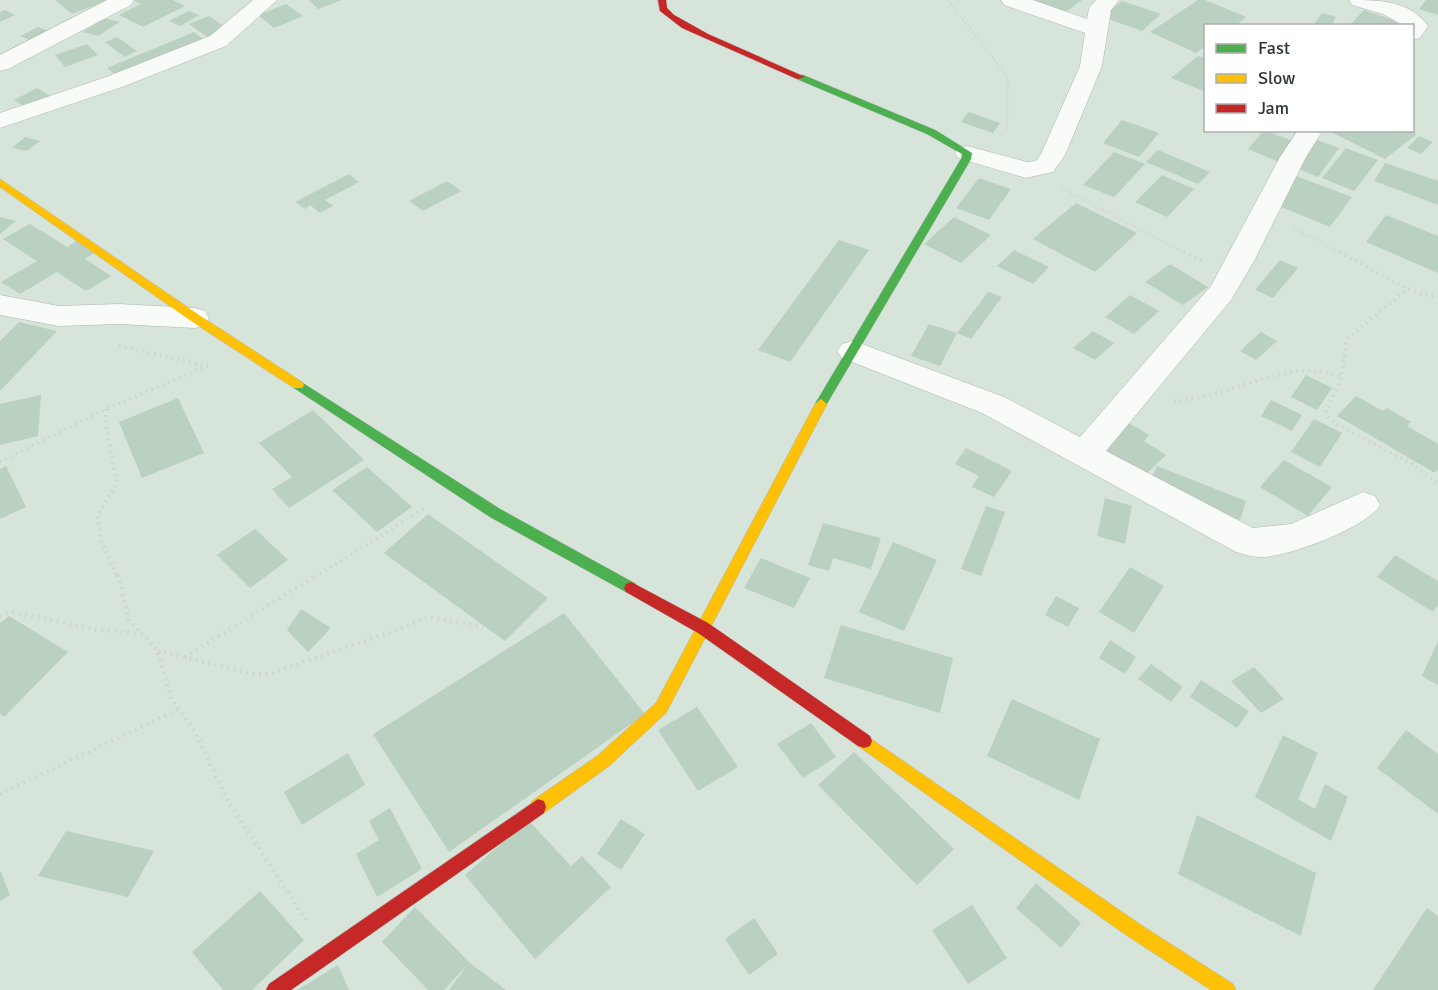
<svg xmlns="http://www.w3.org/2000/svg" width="1438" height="990" font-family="Signika,sans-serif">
	<rect width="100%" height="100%" fill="#d7e4da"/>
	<path fill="#bad0c0" d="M55,0H108L72,14Z
		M133,0H173L185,6L143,27L119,15L141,4Z
		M309,0H342L318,9Z
		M1030,0H1082L1063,14Z
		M1198,0H1205L1246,17L1235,26H1206V46L1196,53L1150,32Z
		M1426,0H1438V15L1419,9Z
		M1122,1L1161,14L1142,31L1103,17Z
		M286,4L303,16L274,28L258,15Z
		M5,10L15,15L0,22V12Z
		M1364,10L1399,22L1396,26H1349Z
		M188,11L199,15L180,26L169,21Z
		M1322,13L1336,17L1331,26L1315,23Z
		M209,16L230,30L210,39L189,24Z
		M105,18L120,22L98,36L83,32Z
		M38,27L50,32L32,41L20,36Z
		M194,32L207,42L119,78L107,68Z
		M117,37L137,51L125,57L105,42Z
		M87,44L98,55L65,67L55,55Z
		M1198,56L1206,58V92L1171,78Z
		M37,88L50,96L27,108L14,100Z
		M969,112L1000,123L993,133L961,122Z
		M1122,120L1159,133L1139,157L1103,143Z
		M1264,130L1296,142L1279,162L1248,149Z
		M1327,130H1409L1417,134L1385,159Z
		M1419,136L1433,142L1421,154L1407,148Z
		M25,137L40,141L27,151L12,148Z
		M1317,140L1339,148L1318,177L1296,168Z
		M1346,148L1378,160L1354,191L1322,178Z
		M1158,150L1210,172L1198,184L1146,162Z
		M1114,152L1145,164L1114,197L1083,185Z
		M1385,163L1438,181V205L1374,181Z
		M349,174L359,182L325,200L333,206L320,213L310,205L305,209L295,202Z
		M1162,175L1194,189L1167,217L1135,202Z
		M1296,176L1352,197L1330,227L1274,204Z
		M979,178L1011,189L989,220L956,208Z
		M447,181L461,191L423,211L409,201Z
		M1076,203L1137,233L1095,272L1033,239Z
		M1386,215L1438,236V273L1366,242Z
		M0,217L16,221L0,234Z
		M954,217L991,235L961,263L924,244Z
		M30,224L67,247L76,241L94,253L85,259L111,276L86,291L57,272L20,294L1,282L37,261L3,239Z
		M839,240L869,250L790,362L758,350Z
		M1014,250L1049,267L1033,284L997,266Z
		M1280,260L1298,268L1273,298L1255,290Z
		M1170,264L1208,287L1183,305L1145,282Z
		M988,292L1002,297L971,339L957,333Z
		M1130,295L1159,311L1134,334L1105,317Z
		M19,322L57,331L0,391V341Z
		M929,324L957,333L940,366L911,356Z
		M1093,331L1114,343L1095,360L1073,348Z
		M1261,332L1277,341L1256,360L1240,351Z
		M1306,375L1332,388L1317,410L1291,397Z
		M41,395L38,436L0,445V404Z
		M1356,396L1383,411L1387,408L1411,422L1407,426L1438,444V469L1435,473L1337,416Z
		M178,398L204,453L142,478L119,422Z
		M1271,400L1302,415L1292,431L1261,416Z
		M313,410L364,460L289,508L272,489L292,477L259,443Z
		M1314,419L1342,433L1320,467L1291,452Z
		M1127,422L1149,435L1144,441L1166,455L1139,481L1095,453Z
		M966,448L1012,471L994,497L972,487L979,476L955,464Z
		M1284,460L1332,487L1308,516L1260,487Z
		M6,466L26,507L0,519V469Z
		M1157,466L1246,501L1240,520L1149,484Z
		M367,467L412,507L377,532L332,490Z
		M1105,498L1132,506L1125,544L1097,536Z
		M986,506L1005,512L981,576L961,569Z
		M428,514L548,598L505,641L384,553Z
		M823,523L881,538L871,569L833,558L829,571L808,565Z
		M255,529L288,560L250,588L217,555Z
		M893,542L937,560L904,631L859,612Z
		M1395,555L1438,581V605L1433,612L1377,577Z
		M761,558L810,578L794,608L744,588Z
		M1130,567L1164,586L1134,633L1099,612Z
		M1056,596L1079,608L1068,627L1045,615Z
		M301,609L331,628L308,652L287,630Z
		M564,613L645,714L449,852L373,734Z
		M9,616L68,652L4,717L0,714V623Z
		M841,625L953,658L940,713L824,678Z
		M1110,640L1136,657L1125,674L1099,658Z
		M1438,641V685L1422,676Z
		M1151,664L1183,687L1171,702L1138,679Z
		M1254,667L1284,699L1261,713L1231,681Z
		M1201,680L1249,711L1237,728L1190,697Z
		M1012,699L1100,739L1079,800L987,756Z
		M697,707L738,767L698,791L658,730Z
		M811,723L836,757L803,778L777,744Z
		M1406,730L1438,754V814L1377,768Z
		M1283,735L1318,753L1298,799L1315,809L1325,784L1348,797L1331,841L1255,797Z
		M854,752L954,849L917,885L818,785Z
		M348,753L365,785L302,825L284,792Z
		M390,808L422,869L377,897L356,854L379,840L369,821Z
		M1197,815L1316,873L1301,936L1178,874Z
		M621,819L645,834L621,870L597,854Z
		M528,820L571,866L582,856L611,887L535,959L465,875Z
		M66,831L154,851L128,897L38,876Z
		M0,870L10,895L0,901Z
		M1036,883L1081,923L1061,948L1016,908Z
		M260,891L304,940L252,990H223L192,952Z
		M972,905L1007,958L968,984L932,930Z
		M415,907L470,963L506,990H449L468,964L444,990H428L382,942Z
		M1427,908L1438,916V990H1373Z
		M754,918L778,954L749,975L725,939Z
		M338,965L349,990H297Z"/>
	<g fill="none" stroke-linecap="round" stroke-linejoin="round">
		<g stroke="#adb7af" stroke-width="1">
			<path id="street" d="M107,0H134L131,5L8,69L0,71V55Z
				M253,0H277L226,46L122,87L0,128V113L106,77L210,36Z
				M1001,0H1033L1087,19L1089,8L1096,0H1119L1111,10L1102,66L1065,155L1053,172L1026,178L958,158L955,153L958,148L967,146L1027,162L1036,161L1041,154L1080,66L1085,33L1004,5Z
				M1349,0C1378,0 1410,0 1428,26L1420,38L1412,40V26H1404L1383,14L1352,5Z
				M1298,130H1323L1306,157L1254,261L1231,300L1106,451L1253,528L1291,524L1363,492L1375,496L1380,505C1368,527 1290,556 1263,557C1254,557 1245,555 1236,552L982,413L842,358L837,351L842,344L852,341L862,344L1004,397L1080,437L1211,286L1280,157Z
				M0,295L59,306L119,304L195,308L205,311L209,318L205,325L195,328L119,324L59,326L0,315Z"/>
		</g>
		<g stroke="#adb7af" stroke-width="1">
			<path id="fast" d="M797,75H803L935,130L972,153L971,159L825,407L821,409L815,404L961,159L962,154L927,134L797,79Z
				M298,380L500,509L636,584L638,588L636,592L631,594L626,592L490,517L294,388L292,385Z"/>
		</g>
		<g stroke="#adb7af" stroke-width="1">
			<path id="slow" d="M0,179L199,315L302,382L304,385L302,388H294L191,321L0,187Z
				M821,399L827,404L666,713L609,766L544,813L538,815L532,813L530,807L532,801L597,756L656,703L815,404Z
				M864,734L1138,923L1233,984L1236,990H1211L1126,935L858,746L856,741L858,736Z"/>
		</g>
		<g stroke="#adb7af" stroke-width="1">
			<path id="jam" d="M658,0H666L667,8L674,15L708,34L805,77L797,79L682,28L660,11Z
				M631,582L708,623L870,736L872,741L870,746L864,748L858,746L698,633L626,592L624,588L626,584Z
				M538,799L544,801L546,807L544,813L291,990H266L269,984Z"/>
		</g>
		<path stroke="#cfd3d0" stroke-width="3" stroke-dasharray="1 3" stroke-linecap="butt" d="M948,0L1008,78L1007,130L1001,136
			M1060,187L1187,254
			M1292,227L1343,254"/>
		<path stroke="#cfd3d0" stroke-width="4" stroke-dasharray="1.5 4.5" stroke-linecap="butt" d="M1184,252L1203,262
			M1340,252C1363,264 1414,297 1438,297
			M1409,288L1347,339L1340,382L1326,411L1328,417L1336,424L1412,464L1438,484
			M119,346L208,366
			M1174,401C1230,399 1286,356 1339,376
			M106,409V424L117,483L98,515L101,541L118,577
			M0,462L106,409L207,366
			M315,577L426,507"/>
		<path stroke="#cfd3d0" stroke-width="4.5" stroke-dasharray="1.5 5" stroke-linecap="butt" d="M118,575L129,620L158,651L171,698L195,732L228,801L306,920
			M0,616L13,612L98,630L142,634
			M158,651L255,674H269L397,630L427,617L485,627
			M185,657L317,575
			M0,794L179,709"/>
		<use href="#street" fill="#f9fbf9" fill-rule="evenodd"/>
		<use href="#fast" fill="#4caf50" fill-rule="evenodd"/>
		<use href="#slow" fill="#ffc107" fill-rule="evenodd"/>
		<use href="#jam" fill="#c62828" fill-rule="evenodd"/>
	</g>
	<rect x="1204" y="24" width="210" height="108" fill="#ffffff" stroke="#acafad" stroke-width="1.5"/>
	<rect x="1216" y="44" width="30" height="9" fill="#4caf50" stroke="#acafad" stroke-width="1.5"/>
	<text x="1258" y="54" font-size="18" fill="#2f3831">Fast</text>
	<rect x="1216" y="74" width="30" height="9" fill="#ffc107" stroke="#acafad" stroke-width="1.5"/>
	<text x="1258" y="84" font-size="18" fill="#2f3831">Slow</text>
	<rect x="1216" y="104" width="30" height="9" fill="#c62828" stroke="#acafad" stroke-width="1.5"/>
	<text x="1258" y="114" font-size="18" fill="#2f3831">Jam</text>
</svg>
